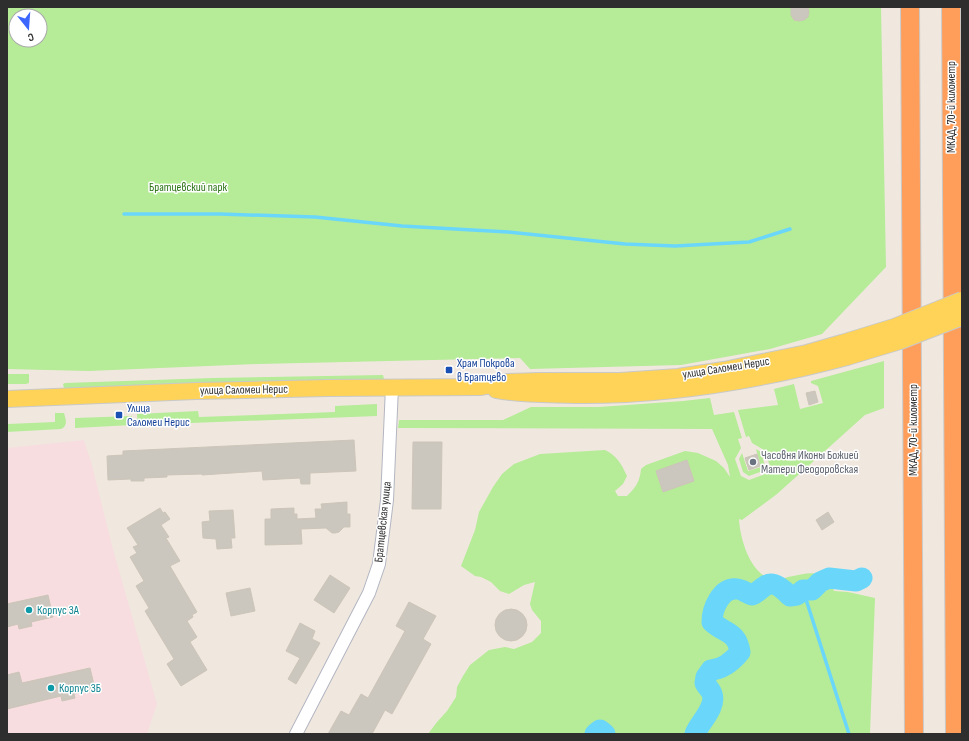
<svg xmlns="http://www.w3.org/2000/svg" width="969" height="741" font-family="'Sofia Sans Condensed',sans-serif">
	<rect width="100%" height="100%" fill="#f0e8df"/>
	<path fill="#f7dddf" d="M84,440L92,465L113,549L157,704L147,734H7V448Z"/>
	<path fill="#b6eb98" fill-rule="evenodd" d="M7,7H881L886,267L822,334L770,349L681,365L530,369L520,358L258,364L89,371L7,369ZM16,16H40V40H16Z
		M884,361V408L865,415L777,494L742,520L739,519C740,539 751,578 776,580C780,580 784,578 788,577C809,573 825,567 834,591L848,592L875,598L870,734H428L437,722L447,711L456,697L457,687L463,676L470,665L489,650L505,647L514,649L532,642L541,633V621L532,610L530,604L535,582L524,585L509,594L500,591L491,582L481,577L475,576L461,566L475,530L479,512L493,487L502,474L514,464L540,454L605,450C617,456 621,463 627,476L623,484L615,491L618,496H627C636,487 640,481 641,469L646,465L685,451L698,453L716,461L724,468L730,477L728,465L712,429L398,428L399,420H503L531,407H599L683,401L710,398L714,415L734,412L742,438L738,439L741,448L735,459L741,476L749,480L765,474L770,466L764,450L752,443L749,436L746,437L738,410L778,405L774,389L794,384L800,409L823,403L818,386L811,383V381Z
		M7,374H29V383L26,384H7Z
		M383,375L384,379L382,380L71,388H64L63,384L65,383L213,378Z
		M377,404V416L138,425L137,414L198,411L199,417L335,412V406Z
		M55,413H64C66,420 68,426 61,429L7,432V424L55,422Z
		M132,416V425L75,428V418Z
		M756,449L761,452L765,466L763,471L749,476L743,472L739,459L742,453L748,471L761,467Z"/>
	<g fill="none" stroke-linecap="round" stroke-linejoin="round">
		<path stroke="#6ad7fa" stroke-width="3.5" d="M124,214H220L315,217L402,226L508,232L625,244L675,246L749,242L790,229
			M803,590L849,734"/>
		<path stroke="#6ad7fa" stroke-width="21" d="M595,734L600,730L605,734
			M695,734C699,723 717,707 712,694C711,690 707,687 705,683L706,677L711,670C723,669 732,662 740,652C737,631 725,634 712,622C712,609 721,587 737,589C741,589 747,593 752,595C757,593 760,589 765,586C774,580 784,590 790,596L797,595L803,590H812L820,582L829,578L856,581L862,578"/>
	</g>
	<path fill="#cbc6be" stroke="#ccc5b8" d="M791,7H808L809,12L808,17L804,20L799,21L794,20L791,15Z
		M815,391L818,402L809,405L806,393Z
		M354,440L356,471L310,473V484H301L300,478L263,480L262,471L202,475V474L167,475V477L144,478V481H131V479L108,480L107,456L123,455V451Z
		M413,442H442L441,509H412Z
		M757,454L760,466L749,470L745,458Z
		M687,460L694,481L663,492L656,471Z
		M347,502V514H350V527H344L339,532L335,533H332L326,528L301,529L302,544L265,545V519H271V509L294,508V514H297V519L316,518L315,509H322L321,504Z
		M160,508L163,513L165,512L170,519L161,525L169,537L166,538L180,561L170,566L197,612L192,615L193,617L187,621L197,637L190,642L207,670L181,686L167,664L174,659L145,611L149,608L136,586L144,581L130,557L137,553L133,547L138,545L127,528Z
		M233,510L235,538H231L232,548L217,549L216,539L203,538L202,522L210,521L209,511Z
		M828,512L834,522L822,530L816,520Z
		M330,575L350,588L334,613L314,600Z
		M250,588L255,611L231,616L226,593Z
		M48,595L53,617L31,622L32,626L19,629L18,624L7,627V604Z
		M409,602L436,616L423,639L431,644L392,714L385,710L372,734H328L341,711L349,715L361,694L368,698L405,631L396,626Z
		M495 625a16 16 0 1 1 32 0a16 16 0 1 1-32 0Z
		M300,623L315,631L312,639L320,643L296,684L288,679L300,658L286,651Z
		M90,668L95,689L74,694L75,698L62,701L61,696L7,709V675L19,672L22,683Z"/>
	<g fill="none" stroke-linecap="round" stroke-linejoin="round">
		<g stroke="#b3b6c2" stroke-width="14">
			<path id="minor" d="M296,734L369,593L379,564L387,500L392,387"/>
		</g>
		<g stroke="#c9c9c9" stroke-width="18">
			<path id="major" d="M496,390C522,395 549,394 575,395C667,396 757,381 847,357
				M7,399L196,391L328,388L481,387L507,382L539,381H620L678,377L724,370L807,353L842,343"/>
		</g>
		<g stroke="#c9c9c9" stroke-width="20">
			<path id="highway" d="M910,7L914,734
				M951,7L955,734"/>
		</g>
		<use href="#minor" stroke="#fff" stroke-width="12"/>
		<use href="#major" stroke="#fed357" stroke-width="16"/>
		<use href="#highway" stroke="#ff9e5b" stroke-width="18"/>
		<g stroke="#c9c9c9" stroke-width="18" stroke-linecap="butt">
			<path id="major-bridge" d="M842,343L894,327L962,300
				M847,357L900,341L962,317"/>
		</g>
		<use href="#major-bridge" stroke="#fed357" stroke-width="16"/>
	</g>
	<g fill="#1a4fb4" stroke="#fff" stroke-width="1.5">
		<rect x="445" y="366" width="8" height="8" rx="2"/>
		<rect x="115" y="411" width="8" height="8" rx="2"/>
	</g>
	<circle fill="#6b7280" stroke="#fff" stroke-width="1.5" cx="753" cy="462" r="4"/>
	<g fill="#0f9aa8" stroke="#fff" stroke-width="1.5">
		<circle cx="29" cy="610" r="4"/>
		<circle cx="51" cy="688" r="4"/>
	</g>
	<g text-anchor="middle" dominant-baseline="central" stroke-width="3" stroke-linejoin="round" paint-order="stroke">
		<g font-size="12" fill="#2e2e2e" stroke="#fff">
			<text transform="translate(951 107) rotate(-90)">МКАД, 70-й километр</text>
			<text transform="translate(726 368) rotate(-9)">улица Саломеи Нерис</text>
			<text transform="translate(244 390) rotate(-1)">улица Саломеи Нерис</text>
			<text transform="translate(913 430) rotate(-90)">МКАД, 70-й километр</text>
			<text transform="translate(383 522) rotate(-84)">Братцевская улица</text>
		</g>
		<g font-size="12" fill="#2a7414" stroke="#fff">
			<text x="188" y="187">Братцевский парк</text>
		</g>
		<g font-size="12" fill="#164399" stroke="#fff" text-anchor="start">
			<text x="457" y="363">Храм Покрова<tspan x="457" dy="14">в Братцево</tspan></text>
			<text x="127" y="408">Улица<tspan x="127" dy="14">Саломеи Нерис</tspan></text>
		</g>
		<g font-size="12" fill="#5b616d" stroke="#fff" text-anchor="start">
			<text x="761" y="455">Часовня Иконы Божией<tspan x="761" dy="14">Матери Феодоровская</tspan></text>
		</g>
		<g font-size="12" fill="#0d838f" stroke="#fff" text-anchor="start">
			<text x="37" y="610">Корпус 3А</text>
			<text x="59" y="688">Корпус 3Б</text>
		</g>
	</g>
	<rect width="969" height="741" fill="none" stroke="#2e2e2e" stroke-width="16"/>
	<g transform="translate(28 28) rotate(163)"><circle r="19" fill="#ffffff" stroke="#ababab"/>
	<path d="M0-3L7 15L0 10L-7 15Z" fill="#3d66ff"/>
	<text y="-6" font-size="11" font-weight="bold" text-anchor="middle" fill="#2e2e2e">С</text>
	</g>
</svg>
